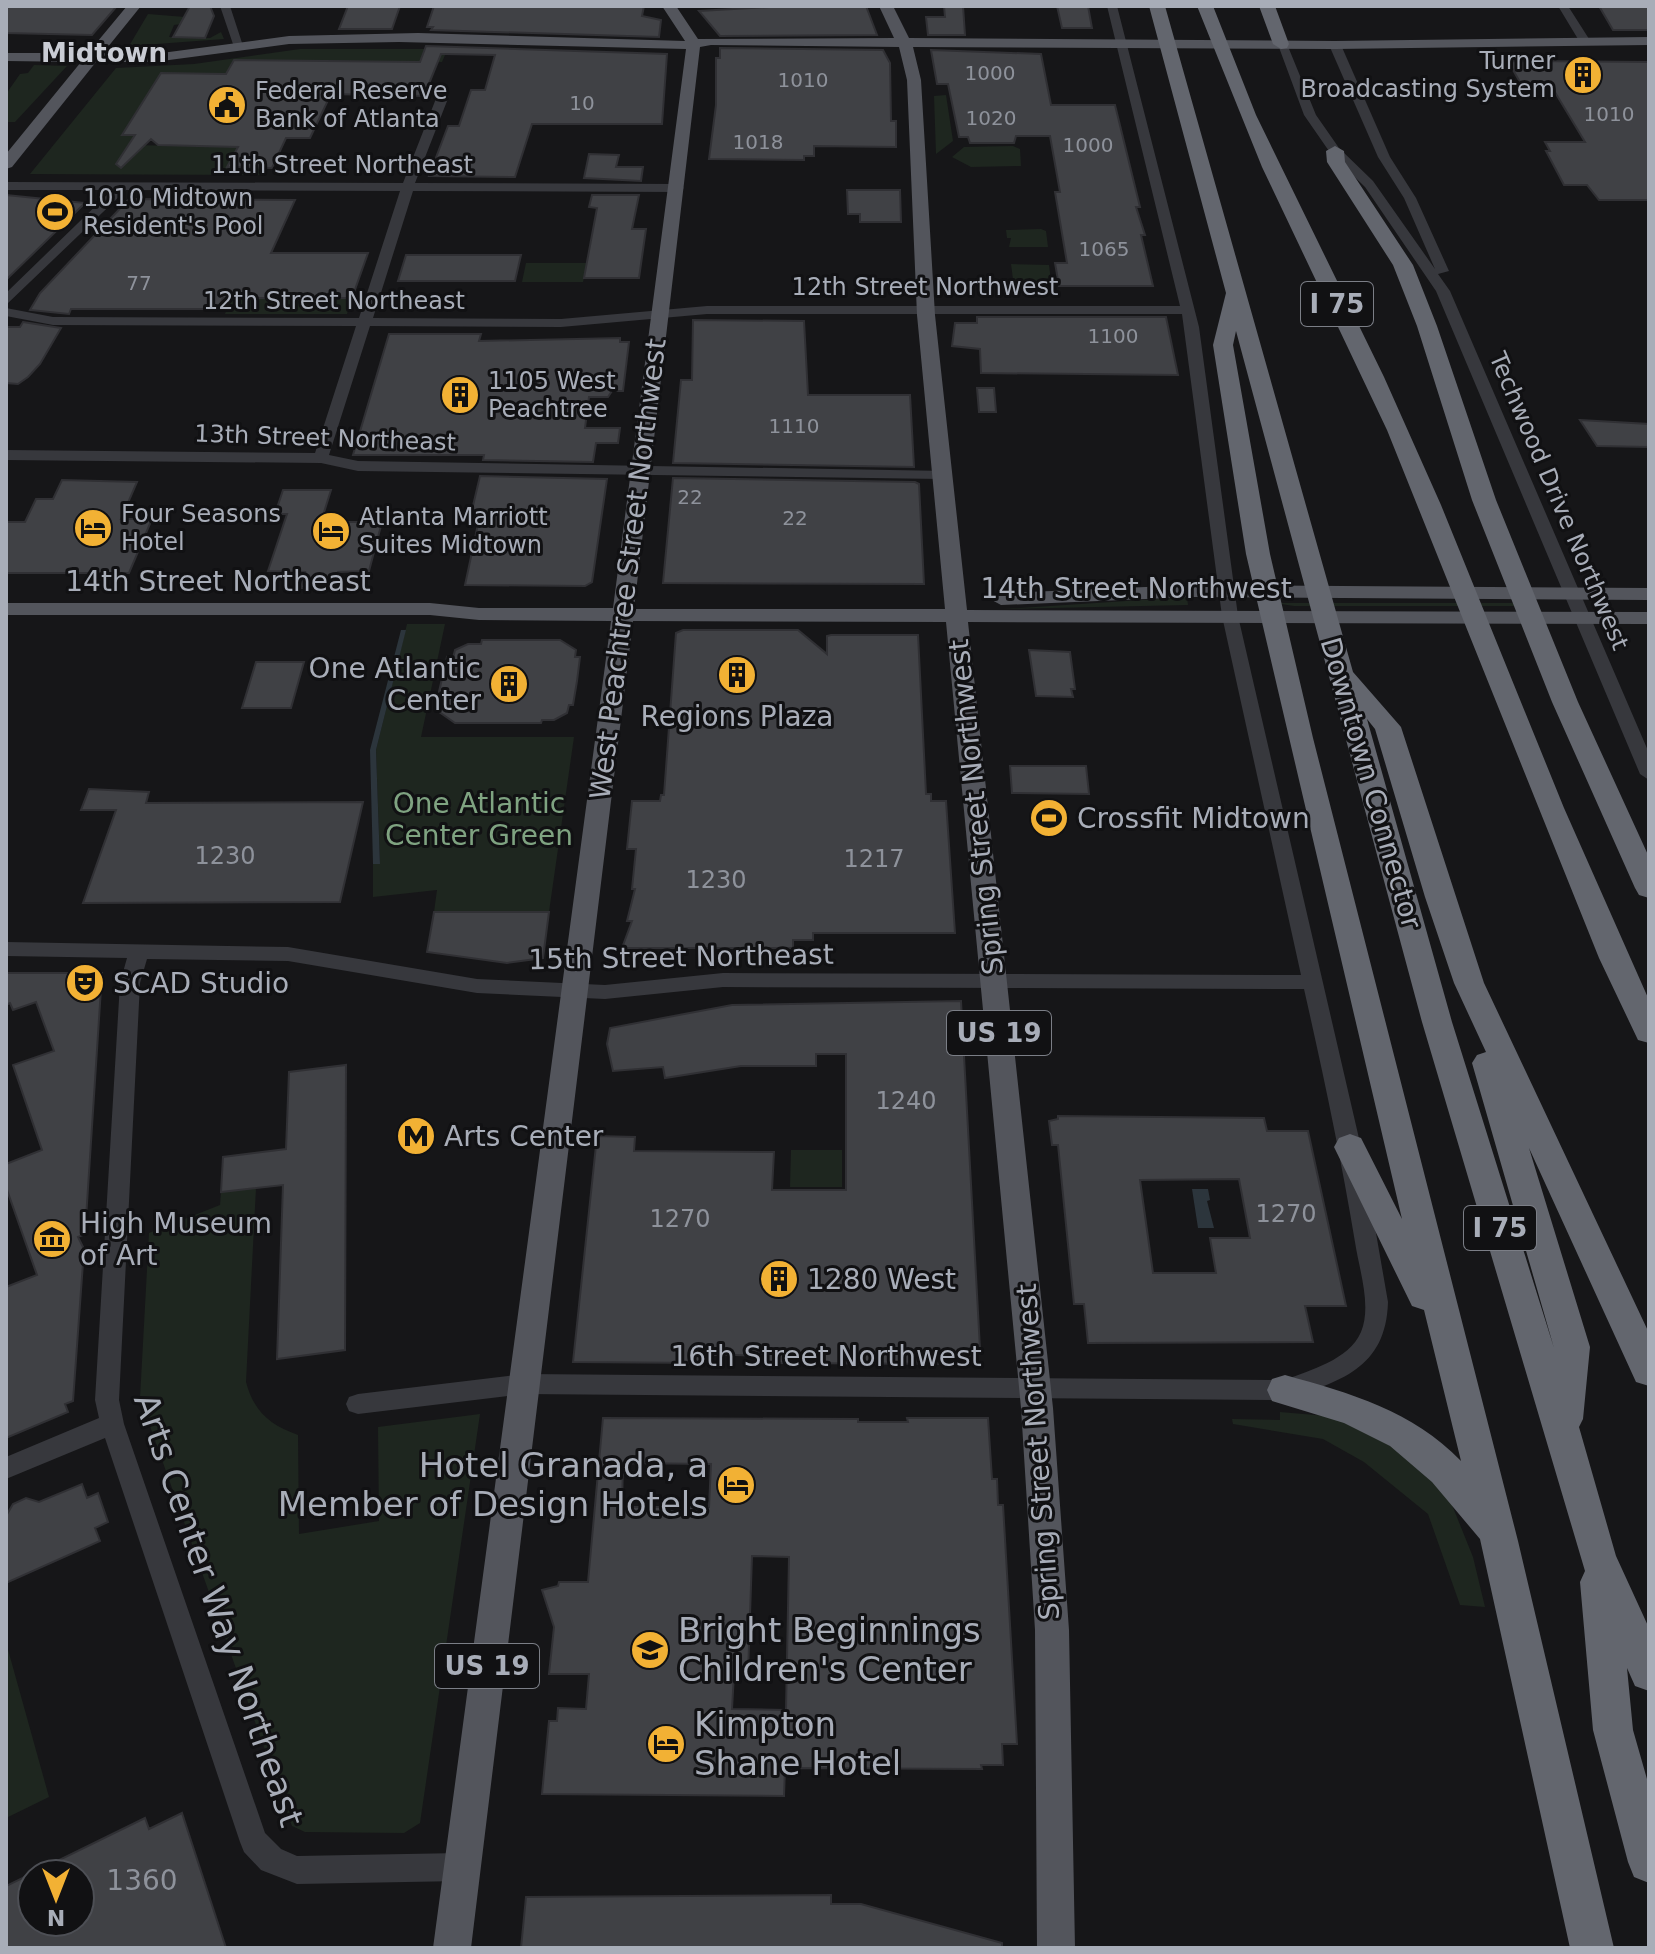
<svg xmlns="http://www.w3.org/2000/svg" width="1655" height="1954" font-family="'DejaVu Sans',sans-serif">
	<rect width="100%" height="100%" fill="#161618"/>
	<path fill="#1e261f" d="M148,14L185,17L181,24L174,25L169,37L210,38L221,32L224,39L129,46Z
		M300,49H425L436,55H445L442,62L234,60L226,74L162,73L122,135L135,136L130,145L238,147L227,167L266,168L262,175L30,174L116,68L194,64Z
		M34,65L67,66L15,122H6V94L20,74L28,73Z
		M946,95L953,141L936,154L934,96Z
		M1013,146L1020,149L1021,166L971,167L952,157L964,147Z
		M1041,229L1046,231L1048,247H1009L1011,238H1007L1006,230Z
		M526,263H587L583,282H522Z
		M1011,264L1049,265L1052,289H1042L1041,285L1014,287Z
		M231,298H352L347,314H225Z
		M1187,597L1188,605L1003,609Z
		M1275,603H1515L1533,606H1294Z
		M407,624H445L421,737H574L549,912H434L437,890L373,897V864L380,863L376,750Z
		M791,1150H842V1187H790Z
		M256,1188L246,1382C254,1412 270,1425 298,1435L299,1534L379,1521L378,1427L480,1414L420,1823L404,1833L305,1832L292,1826L140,1398L149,1233L220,1205L221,1192Z
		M1280,1412L1338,1417L1375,1433L1448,1495L1473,1557L1485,1607L1460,1605L1428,1514L1364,1462L1323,1439L1233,1424L1232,1419L1280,1420Z
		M7,1646L49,1797L6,1818V1647Z"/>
	<path fill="#2c353c" d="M401,630H406L376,750L380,864H373L370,750Z
		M1192,1189H1208L1210,1200L1207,1201L1214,1228H1198Z"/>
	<path fill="#404145" stroke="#303034" stroke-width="2" fill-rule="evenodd" d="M6,6H117L92,35L6,33Z
		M190,6H210L214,16L205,38L173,37Z
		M348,6H400L392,29H339Z
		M434,6H644L642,16L661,20L659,37L431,30L433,27H427Z
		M786,6H866L877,35L720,36L699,11Z
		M944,6H963L965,35H928L926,17H945Z
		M1057,6H1088L1092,28H1062Z
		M1599,6L1649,7V30H1613Z
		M426,46L667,54L662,124H532L515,177L429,176L448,126H459L471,90H485L495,55L445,54H441L424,96L331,94L310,138H286L272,168L227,167L238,147L158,145L151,139L121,168L116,164L135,135H122L161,73L226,74L234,60L420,62Z
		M720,48L883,50L890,63L891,121H896V147L814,146V156H804V160L709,159L716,105V58H720Z
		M931,50L1041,54L1051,105H1115L1140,207H1136L1145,235H1141L1153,286H1059L1055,263H1067L1055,192H1060L1050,136H1016L1014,143H970L968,137H959L948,84H937Z
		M1508,61L1649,62V200H1599L1587,185H1564L1546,151H1550L1545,142H1585L1550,84H1521Z
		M589,154L619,155L616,167H643L641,181L584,178Z
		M847,190H900L901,222H860V214H848Z
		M6,195L85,203L6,280Z
		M592,195H639L632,229H646L639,278H584L597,208L589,207Z
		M129,199L295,200L271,253H368L352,298H223L218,309H71L69,314L30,310L40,293Z
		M406,255H521L515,281H398Z
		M977,317H1166L1178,375L981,373L980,349L952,346L955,323H977Z
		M693,320L804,321L808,395H910L914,467L673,463L681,380H692Z
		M23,322L61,328L40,364L28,377L18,384L6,383V327H20Z
		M389,334H481L479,341L620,338V342H629L623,391H612L608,397H589L585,428H620L618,443H596L593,462L483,460L484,455H353Z
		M977,388H994L996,412H979Z
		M1580,420L1649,424V447L1597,446Z
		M480,476L607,479L592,582L585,586L465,585L481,510H472Z
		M673,478L915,482L919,484L924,584L663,583Z
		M62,480L137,482L121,519H152L129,573H6V522H25L36,499H53Z
		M283,490H331L321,522H382L369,571L338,572L333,588H301L305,572L268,571L287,514H275Z
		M683,630H798L827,654V636L831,635H918L926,794H931V801H946L955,933H813V940H793V948H622L632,921H627L635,889H632L636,849H627L632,801H660L661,795H664L676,633Z
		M482,640H560L576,650L575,657H580L577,681L573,705H569L567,713L554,720H542L541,723H455L435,709L447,657L453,658L455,650L468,644H481Z
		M1029,650L1070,652L1075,689H1071L1073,697L1036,696Z
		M256,662H304L291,708H242Z
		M1010,766H1086L1089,794L1012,793Z
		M89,789L149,792L146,803L363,802L340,902L83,903L116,810H81Z
		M434,912H549L543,958L507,963L427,952Z
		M6,973H102L85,1234L78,1237L84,1249L73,1401L65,1404L68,1412L6,1438V1287L37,1275L6,1187V1164L42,1150L13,1065L54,1051L36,1002L13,1010L10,1003L6,1005Z
		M961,1001L980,1349H971V1364L767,1363V1356L735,1355H705V1363L573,1362L597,1136L635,1137L634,1151L774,1152L772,1190H846V1054H816V1066H741L665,1078L663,1067L613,1071L607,1044L610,1028L732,1005Z
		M346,1065L345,1350L277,1359L283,1185L221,1192L223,1157L286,1149L289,1072Z
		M1058,1116L1264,1118L1267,1131H1308L1346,1306H1305L1313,1342L1088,1343L1084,1304H1074L1058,1145H1052L1049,1121L1058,1119ZM1239,1179L1250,1238H1210L1216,1273H1153L1140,1180Z
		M603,1418L858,1419V1422H908L907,1418H988L992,1479H997L998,1505H1003L1017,1744H1002L1003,1765H981L982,1769L785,1768L784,1796L542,1794L549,1721H557L558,1708L586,1709L589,1674H549L554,1627L542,1590L558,1586L559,1582H588ZM623,1463L711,1464L709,1507H622ZM752,1556L789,1557L786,1710L732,1709L734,1674H748Z
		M82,1484L87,1498L98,1493L108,1522L95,1528L100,1541L6,1583V1516L13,1504L26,1498L39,1502Z
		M182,1813L226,1948H6V1886L145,1818L149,1829ZM32,1874H80V1922H32Z
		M831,1895V1904H861L1002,1943V1948H521L526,1897Z"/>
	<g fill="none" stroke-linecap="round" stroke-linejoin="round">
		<path fill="#37383d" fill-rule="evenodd" d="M220,6H230L244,49L234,47Z
			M1107,6H1117L1199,327L1238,616L1361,1147L1388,1302C1386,1369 1340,1381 1285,1400L524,1394L358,1414L349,1411L346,1404L349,1397L358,1394L524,1374L1285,1380C1310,1370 1349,1360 1361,1332C1372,1306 1359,1269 1355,1242C1341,1157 1323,1073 1304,989L723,987L605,999L477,993L288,961L147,959L140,983L119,1400L124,1424L265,1833L281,1849L297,1856L461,1853L471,1857L475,1867L471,1877L461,1881L297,1884L261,1870L244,1852L240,1842L105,1438L6,1479V1457L99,1418L95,1400L120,983L127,958L6,956V942L288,947L477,979L605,985L723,973L1301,975L1222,616L1182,314H707L561,327L370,326L329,455L358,461L947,471L950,474L942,479L358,471L321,463L6,460V450L315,453L356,326L53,325L6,316V308L53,317L359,318L400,191L126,190L6,305V293L112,190H6V182L403,183L437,96L443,93L449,96L415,183L678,184L684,188L678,192L413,191L373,318L561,319L707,306H1180Z
			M1558,6H1568L1591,42L1589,44H1581Z
			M1277,42L1287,44L1316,115L1339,148L1373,181L1435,269L1404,198L1378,157L1329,45L1335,42L1341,45L1390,157L1416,198L1449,271L1438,274L1450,291L1649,753V780L1640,774L1436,291L1365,187L1331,154L1304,115Z"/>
		<path fill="#53555c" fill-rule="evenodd" d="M127,6H141L103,53L154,54L289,36L418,33L685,41L662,6H676L698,39L894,38L879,6H893L909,38L1335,41L1649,37V45L1335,49L913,47L921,80L935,315L967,610L1649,612V624L968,622L1053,1408L1069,1630L1075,1948H1037L1035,1630L1021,1408L946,622L633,621L471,1948H433L611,621L479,620L430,615H6V603H430L479,608H613L686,49L399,42L289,44L154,62H96L12,167L6,169V154L81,62L6,61V53H88ZM711,45L899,47L907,80L917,315L945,609H634L700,47Z
			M1193,585L1649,588V600L1193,597L1001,605L990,599L1001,593Z"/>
		<path fill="#63666e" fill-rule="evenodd" d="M1149,6H1165L1353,672L1401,727L1484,983L1649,1333V1386L1636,1382L1529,1148L1590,1347L1583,1419L1579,1427L1616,1556L1649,1628V1691L1635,1686L1627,1668L1633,1730L1649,1786V1883L1634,1877L1628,1862L1593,1730L1580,1582L1585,1571L1422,1022L1236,331L1233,345L1270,554L1313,738L1518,1541L1614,1948H1570L1480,1539L1432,1482L1390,1446L1344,1423L1272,1401L1267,1390L1272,1379L1285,1375C1350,1393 1413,1411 1461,1461L1424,1310L1412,1306L1334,1147L1339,1138L1350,1134L1361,1138L1402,1219L1246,554L1213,345L1226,293ZM1367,719L1375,729L1425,897L1454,983L1486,1052L1477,1055L1472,1063L1554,1348L1452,1022Z
			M1197,6H1213L1256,115L1384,377L1441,505L1564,808L1649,1000V1043L1638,1040L1599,958L1387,430L1262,167Z
			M1259,6H1275L1289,44L1287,48L1281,49L1273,44Z
			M1335,146L1344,151L1345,162L1413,265L1437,326L1496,500L1578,702L1649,857V898L1639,895L1635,888L1552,702L1472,500L1417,326L1393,265L1327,162L1326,151Z"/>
	</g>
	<defs>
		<g id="building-disc" transform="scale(2)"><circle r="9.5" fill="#f2b134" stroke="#111113"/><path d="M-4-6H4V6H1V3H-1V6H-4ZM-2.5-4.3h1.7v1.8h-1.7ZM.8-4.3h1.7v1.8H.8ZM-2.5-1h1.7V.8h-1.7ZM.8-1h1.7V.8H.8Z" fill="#111"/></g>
		<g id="civic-disc" transform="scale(2)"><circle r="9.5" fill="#f2b134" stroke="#111113"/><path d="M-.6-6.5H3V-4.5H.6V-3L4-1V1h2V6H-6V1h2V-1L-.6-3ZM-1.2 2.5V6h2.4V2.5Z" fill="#111"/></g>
		<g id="stadium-disc" transform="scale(2)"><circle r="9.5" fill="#f2b134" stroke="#111113"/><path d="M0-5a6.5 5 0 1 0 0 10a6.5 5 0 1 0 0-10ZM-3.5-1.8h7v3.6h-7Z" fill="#111"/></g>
		<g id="hotel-disc" transform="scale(2)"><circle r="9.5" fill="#f2b134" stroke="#111113"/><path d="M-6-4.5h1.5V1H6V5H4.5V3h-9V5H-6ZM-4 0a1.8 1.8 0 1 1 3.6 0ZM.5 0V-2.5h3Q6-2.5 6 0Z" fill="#111"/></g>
		<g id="theatre-disc" transform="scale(2)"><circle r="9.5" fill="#f2b134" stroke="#111113"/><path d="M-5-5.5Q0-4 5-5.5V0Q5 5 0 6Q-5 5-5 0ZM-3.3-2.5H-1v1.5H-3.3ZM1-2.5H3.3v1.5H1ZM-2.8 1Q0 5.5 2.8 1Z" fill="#111"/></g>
		<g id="metro-disc" transform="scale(2)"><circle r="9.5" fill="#f2b134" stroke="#111113"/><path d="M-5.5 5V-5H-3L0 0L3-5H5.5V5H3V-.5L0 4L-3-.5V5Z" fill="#111"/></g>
		<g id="museum-disc" transform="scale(2)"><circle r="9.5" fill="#f2b134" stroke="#111113"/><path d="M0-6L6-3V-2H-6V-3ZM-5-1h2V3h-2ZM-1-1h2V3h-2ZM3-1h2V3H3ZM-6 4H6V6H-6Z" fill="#111"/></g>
		<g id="school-disc" transform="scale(2)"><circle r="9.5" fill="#f2b134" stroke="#111113"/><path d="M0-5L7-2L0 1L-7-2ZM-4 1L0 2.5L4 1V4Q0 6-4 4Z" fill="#111"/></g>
	</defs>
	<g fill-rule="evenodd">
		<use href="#building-disc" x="1583" y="75"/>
		<use href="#civic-disc" x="227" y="105"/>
		<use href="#stadium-disc" x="55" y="212"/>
		<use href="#building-disc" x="460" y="395"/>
		<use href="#hotel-disc" x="93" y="528"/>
		<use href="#hotel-disc" x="331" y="531"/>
		<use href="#building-disc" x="737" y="675"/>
		<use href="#building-disc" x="509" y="684"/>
		<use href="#stadium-disc" x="1049" y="818"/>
		<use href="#theatre-disc" x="85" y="983"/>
		<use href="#metro-disc" x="416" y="1136"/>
		<use href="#museum-disc" x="52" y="1239"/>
		<use href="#building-disc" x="779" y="1279"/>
		<use href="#hotel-disc" x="736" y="1485"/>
		<use href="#school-disc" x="650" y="1650"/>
		<use href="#hotel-disc" x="666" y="1744"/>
	</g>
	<g text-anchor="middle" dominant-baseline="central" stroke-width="6" stroke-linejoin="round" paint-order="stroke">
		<g font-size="20" fill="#8e929b">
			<text x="990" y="73">1000</text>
			<text x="803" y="80">1010</text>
			<text x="582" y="103">10</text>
			<text x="1609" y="114">1010</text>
			<text x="991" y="118">1020</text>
			<text x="758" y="142">1018</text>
			<text x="1088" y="145">1000</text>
			<text x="1104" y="249">1065</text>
			<text x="139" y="283">77</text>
			<text x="1113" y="336">1100</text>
			<text x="794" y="426">1110</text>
			<text x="690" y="497">22</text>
			<text x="795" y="518">22</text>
		</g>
		<g font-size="24" fill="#a8adb8" stroke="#111113" text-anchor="start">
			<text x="1555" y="61" text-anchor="end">Turner<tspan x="1555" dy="28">Broadcasting System</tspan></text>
			<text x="255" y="91">Federal Reserve<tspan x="255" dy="28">Bank of Atlanta</tspan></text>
			<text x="83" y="198">1010 Midtown<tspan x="83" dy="28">Resident's Pool</tspan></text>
			<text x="488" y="381">1105 West<tspan x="488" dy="28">Peachtree</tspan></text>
			<text x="121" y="514">Four Seasons<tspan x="121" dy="28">Hotel</tspan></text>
			<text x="359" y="517">Atlanta Marriott<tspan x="359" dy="28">Suites Midtown</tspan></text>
		</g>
		<g font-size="24" fill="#a8adb8" stroke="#111113">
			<text x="342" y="165">11th Street Northeast</text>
			<text x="925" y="287">12th Street Northwest</text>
			<text x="334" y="301">12th Street Northeast</text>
			<text transform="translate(325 438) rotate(2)">13th Street Northeast</text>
			<text transform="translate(1559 501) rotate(67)">Techwood Drive Northwest</text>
		</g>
		<g font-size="24" fill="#8e929b">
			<text x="225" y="856">1230</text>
			<text x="874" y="859">1217</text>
			<text x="716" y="880">1230</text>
			<text x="906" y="1101">1240</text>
			<text x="1286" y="1214">1270</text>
			<text x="680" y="1219">1270</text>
		</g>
		<g font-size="26" font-weight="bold" fill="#c9ccd4" stroke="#111113">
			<text x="104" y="53">Midtown</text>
		</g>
		<g fill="#111113" stroke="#7b7e86" stroke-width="2">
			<rect x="1301" y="282" width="72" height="44" rx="6"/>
			<rect x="947" y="1011" width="104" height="44" rx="6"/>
			<rect x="1464" y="1206" width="72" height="44" rx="6"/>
			<rect x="435" y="1644" width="104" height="44" rx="6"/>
		</g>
		<g font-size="26" font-weight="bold" fill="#a8adb8">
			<text x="1337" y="304">I 75</text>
			<text x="999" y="1033">US 19</text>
			<text x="1500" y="1228">I 75</text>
			<text x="487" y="1666">US 19</text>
		</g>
		<g font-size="28" fill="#a8adb8" stroke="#111113">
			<text transform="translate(628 569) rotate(-83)">West Peachtree Street Northwest</text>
			<text x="218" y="581">14th Street Northeast</text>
			<text x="1136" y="588">14th Street Northwest</text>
			<text transform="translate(1371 783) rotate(74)">Downtown Connector</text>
			<text transform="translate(976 807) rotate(-96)">Spring Street Northwest</text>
			<text transform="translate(681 957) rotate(-1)">15th Street Northeast</text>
			<text x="826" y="1356">16th Street Northwest</text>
			<text transform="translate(1038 1452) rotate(-94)">Spring Street Northwest</text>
		</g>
		<g font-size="28" fill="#a8adb8" stroke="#111113" text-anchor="start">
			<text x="481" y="668" text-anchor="end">One Atlantic<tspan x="481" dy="32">Center</tspan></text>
			<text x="737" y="716" text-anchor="middle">Regions Plaza</text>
			<text x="1077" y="818">Crossfit Midtown</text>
			<text x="113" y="983">SCAD Studio</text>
			<text x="444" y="1136">Arts Center</text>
			<text x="80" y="1223">High Museum<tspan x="80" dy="32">of Art</tspan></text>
			<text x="807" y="1279">1280 West</text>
		</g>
		<g font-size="28" fill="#7fa381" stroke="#111113">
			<text x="479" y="803">One Atlantic<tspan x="479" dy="32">Center Green</tspan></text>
		</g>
		<g font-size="28" fill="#8e929b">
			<text x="142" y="1880">1360</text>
		</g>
		<g font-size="34" fill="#a8adb8" stroke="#111113" text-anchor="start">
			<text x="708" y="1465" text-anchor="end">Hotel Granada, a<tspan x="708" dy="39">Member of Design Hotels</tspan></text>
			<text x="678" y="1630">Bright Beginnings<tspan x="678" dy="39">Children's Center</tspan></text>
			<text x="694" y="1724">Kimpton<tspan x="694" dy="39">Shane Hotel</tspan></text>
		</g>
		<g font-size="34" fill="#a8adb8" stroke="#111113">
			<text transform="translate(219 1610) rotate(71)">Arts Center Way Northeast</text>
		</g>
	</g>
	<rect width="1655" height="1954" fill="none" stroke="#a8adb8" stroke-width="16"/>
	<g transform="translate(56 1898) rotate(180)"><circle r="38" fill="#111113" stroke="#4d4f55" stroke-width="2"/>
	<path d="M0-6L14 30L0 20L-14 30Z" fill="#f2b134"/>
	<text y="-12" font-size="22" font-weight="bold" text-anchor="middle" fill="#a8adb8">N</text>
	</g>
</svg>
